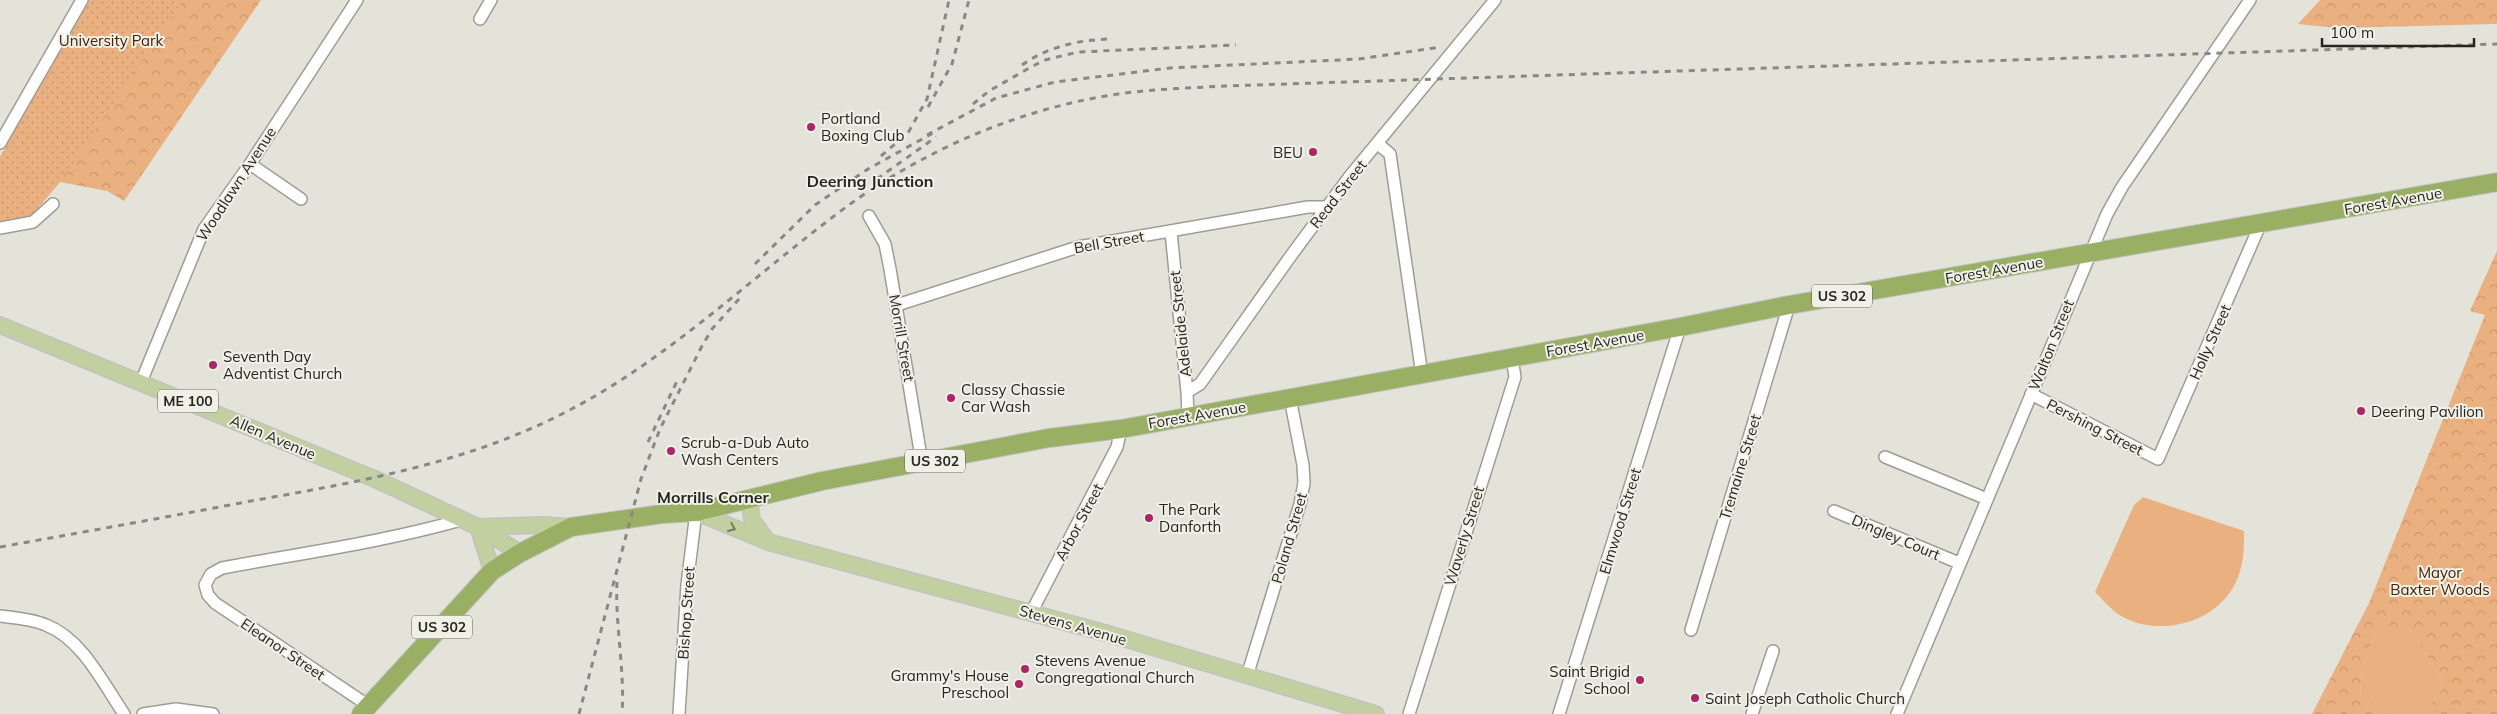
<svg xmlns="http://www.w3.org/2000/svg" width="2497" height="714" font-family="Mulish,sans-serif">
	<defs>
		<pattern id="forest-crowns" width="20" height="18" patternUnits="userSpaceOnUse" patternTransform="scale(1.25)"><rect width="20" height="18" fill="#ebb080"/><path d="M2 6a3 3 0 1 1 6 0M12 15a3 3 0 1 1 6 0" fill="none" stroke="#c9976e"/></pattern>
		<pattern id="park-dots" width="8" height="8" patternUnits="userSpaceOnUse" patternTransform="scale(1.25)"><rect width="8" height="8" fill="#ebb080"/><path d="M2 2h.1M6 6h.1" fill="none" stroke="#c9976e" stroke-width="1.8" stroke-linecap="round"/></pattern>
	</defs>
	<rect width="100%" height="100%" fill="#e4e3da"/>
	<path fill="#ebb080" d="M2143,497L2244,531C2244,550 2244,566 2235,584C2214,626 2152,639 2115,612C2108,606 2102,599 2095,592L2134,505Z
		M2407,627L2414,634L2430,663L2439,672L2443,688C2437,698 2429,704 2424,714H2392L2389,707L2380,708L2370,696H2360L2362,669L2376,632Z"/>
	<path fill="url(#forest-crowns)" d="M90,0H261L124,201L107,191L60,182L31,216L0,221V157Z
		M2320,0H2497V24L2336,28L2298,24Z
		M2497,251V714H2424C2429,704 2437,698 2443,688L2439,672L2430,663L2414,634L2407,627L2395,636L2376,632L2362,669L2360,695L2370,696L2380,708L2389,707L2392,714H2312L2369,603L2485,315L2470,311Z"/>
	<path fill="url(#park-dots)" d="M90,0H183L60,182L31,216L0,221V157Z"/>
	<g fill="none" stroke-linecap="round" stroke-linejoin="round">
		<g stroke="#9e9d94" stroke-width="14">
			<path id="minor" d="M480,19L491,0
				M0,143L82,0
				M1378,144L1390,154L1422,375
				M250,164L301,199
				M869,216L885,244L890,269L922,463
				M0,228L33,222L53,204
				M1171,232L1187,392L1188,416
				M897,305L1078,247L1308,207H1328
				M141,382L204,229L250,164L357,0
				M1187,392L1200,384L1290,257L1350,176L1495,0
				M2031,394L2158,459L2260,225
				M1885,457L1987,499
				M1834,511L1959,563
				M1031,613L1117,447L1121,429
				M0,616C15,618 32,619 46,625C82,639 103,683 124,714
				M1691,630L1789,305
				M1247,676L1300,504L1304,483L1303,465L1290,398
				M369,706L215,603L208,595L205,585L211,574L222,568C302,553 383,542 461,520
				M143,714L176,709L213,714
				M679,714L687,585L696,512
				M1409,714L1515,377L1512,358
				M1559,714L1680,327
				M1752,714L1773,651
				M1897,714L2107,214L2122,187L2250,0"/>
		</g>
		<g stroke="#c2c2c1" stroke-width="18">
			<path id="major" d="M0,325L375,479L478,527L543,525L571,527
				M749,498L752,520L768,542
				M696,512L768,542L1109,634L1376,714
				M478,527L520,553
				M478,527L492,571"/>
		</g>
		<g stroke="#c2c2c1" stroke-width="20">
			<path id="highway" d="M361,714L492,571L520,553L571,527L662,514L696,512L822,481L1049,438L1121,429L1680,327L1789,305L2497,182"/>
		</g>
		<use href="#minor" stroke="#fff" stroke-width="11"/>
		<use href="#major" stroke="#c2cfa1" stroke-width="15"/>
		<use href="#highway" stroke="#99af63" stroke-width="18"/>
		<path stroke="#898882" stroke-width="3" stroke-dasharray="6 6" stroke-linecap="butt" d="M1022,65C1047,47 1078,40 1109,39
			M973,104L989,91L1031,67L1045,60L1078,52L1236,45
			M928,107L952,64L969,0
			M927,135L996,98L1055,82L1170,68L1359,59L1441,47
			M881,156L908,133L927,99L949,0
			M877,179L936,137
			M755,264L815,205L868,169L933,133
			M648,442L678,379
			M0,547C84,532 167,517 251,501C358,482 462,464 560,415C670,360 755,273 853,202C931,147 1023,108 1118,94C1153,89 1190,88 1225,86L2497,44
			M617,582C615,626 625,669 622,714
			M579,714L641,479L660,429L702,346L712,329L739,299"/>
	</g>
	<defs><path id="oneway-chevron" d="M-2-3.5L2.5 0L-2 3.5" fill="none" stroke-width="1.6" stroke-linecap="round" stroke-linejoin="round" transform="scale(1.25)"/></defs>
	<use stroke="#747a62" href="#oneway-chevron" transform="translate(732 528) rotate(23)"/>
	<g fill="#ae2466" stroke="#f1f0e7" stroke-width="2">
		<circle cx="811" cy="127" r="5"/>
		<circle cx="1313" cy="152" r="5"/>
		<circle cx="213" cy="365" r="5"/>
		<circle cx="951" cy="398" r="5"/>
		<circle cx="2361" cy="411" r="5"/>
		<circle cx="671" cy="451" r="5"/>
		<circle cx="1149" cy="518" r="5"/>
		<circle cx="1025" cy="669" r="5"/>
		<circle cx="1640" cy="680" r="5"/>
		<circle cx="1019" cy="684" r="5"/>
		<circle cx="1695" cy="698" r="5"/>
	</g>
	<g text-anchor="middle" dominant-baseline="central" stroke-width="4" stroke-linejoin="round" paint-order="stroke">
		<g fill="#f1f0e7" stroke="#63625d" stroke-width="1">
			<rect x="1812" y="284.5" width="60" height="23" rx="4"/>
			<rect x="158" y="389.5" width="60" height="23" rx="4"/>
			<rect x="905" y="449.5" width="60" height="23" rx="4"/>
			<rect x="412" y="615.5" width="60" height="23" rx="4"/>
		</g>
		<g font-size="14" font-weight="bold" fill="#262522">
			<text x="1842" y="296">US 302</text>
			<text x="188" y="401">ME 100</text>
			<text x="935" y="461">US 302</text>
			<text x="442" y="627">US 302</text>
		</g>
		<g font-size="15" fill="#412305" stroke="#f1f0e7">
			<text x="111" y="40">University Park</text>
			<text x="2440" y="572">Mayor<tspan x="2440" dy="17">Baxter Woods</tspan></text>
		</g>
		<g font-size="15" fill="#262522" stroke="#f1f0e7" text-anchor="start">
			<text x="821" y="118">Portland<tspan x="821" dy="17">Boxing Club</tspan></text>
			<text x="1303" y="152" text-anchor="end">BEU</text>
			<text x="223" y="356">Seventh Day<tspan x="223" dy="17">Adventist Church</tspan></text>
			<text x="961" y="389">Classy Chassie<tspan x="961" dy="17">Car Wash</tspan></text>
			<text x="2371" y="411">Deering Pavilion</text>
			<text x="681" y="442">Scrub-a-Dub Auto<tspan x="681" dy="17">Wash Centers</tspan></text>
			<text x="1159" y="509">The Park<tspan x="1159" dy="17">Danforth</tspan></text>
			<text x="1035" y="660">Stevens Avenue<tspan x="1035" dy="17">Congregational Church</tspan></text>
			<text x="1630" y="671" text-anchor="end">Saint Brigid<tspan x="1630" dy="17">School</tspan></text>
			<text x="1009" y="675" text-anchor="end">Grammy's House<tspan x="1009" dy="17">Preschool</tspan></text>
			<text x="1705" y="698">Saint Joseph Catholic Church</text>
		</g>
		<g font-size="15" fill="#262522" stroke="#f1f0e7">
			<text transform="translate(236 184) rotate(-57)">Woodlawn Avenue</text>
			<text transform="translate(1338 194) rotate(-52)">Read Street</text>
			<text transform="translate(2393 201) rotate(-10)">Forest Avenue</text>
			<text transform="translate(1109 242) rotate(-10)">Bell Street</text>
			<text transform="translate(1994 270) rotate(-10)">Forest Avenue</text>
			<text transform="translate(1180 324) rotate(-96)">Adelaide Street</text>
			<text transform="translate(902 338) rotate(80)">Morrill Street</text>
			<text transform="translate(2210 342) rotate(-66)">Holly Street</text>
			<text transform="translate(1595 343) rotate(-10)">Forest Avenue</text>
			<text transform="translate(2051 345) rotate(-68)">Walton Street</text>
			<text transform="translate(1197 415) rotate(-10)">Forest Avenue</text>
			<text transform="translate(2095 427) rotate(27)">Pershing Street</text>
			<text transform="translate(273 437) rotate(23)">Allen Avenue</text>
			<text transform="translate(1740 467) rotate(-73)">Tremaine Street</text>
			<text transform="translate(1620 521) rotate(-73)">Elmwood Street</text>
			<text transform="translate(1079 522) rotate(-62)">Arbor Street</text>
			<text transform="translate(1464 536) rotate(-73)">Waverly Street</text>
			<text transform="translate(1896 537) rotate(23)">Dingley Court</text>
			<text transform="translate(1289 538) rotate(-74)">Poland Street</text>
			<text transform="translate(686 613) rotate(-86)">Bishop Street</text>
			<text transform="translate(1073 625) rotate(16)">Stevens Avenue</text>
			<text transform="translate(283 649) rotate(34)">Eleanor Street</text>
		</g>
		<g font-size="16" font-weight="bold" fill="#262522" stroke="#f1f0e7">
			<text x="870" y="181">Deering Junction</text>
			<text x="713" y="497">Morrills Corner</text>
		</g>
	</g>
	<path d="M2322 38v8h152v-8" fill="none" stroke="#262522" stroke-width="2.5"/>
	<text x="2330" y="38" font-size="15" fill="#262522" stroke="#f1f0e7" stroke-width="4" paint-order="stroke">100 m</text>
</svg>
